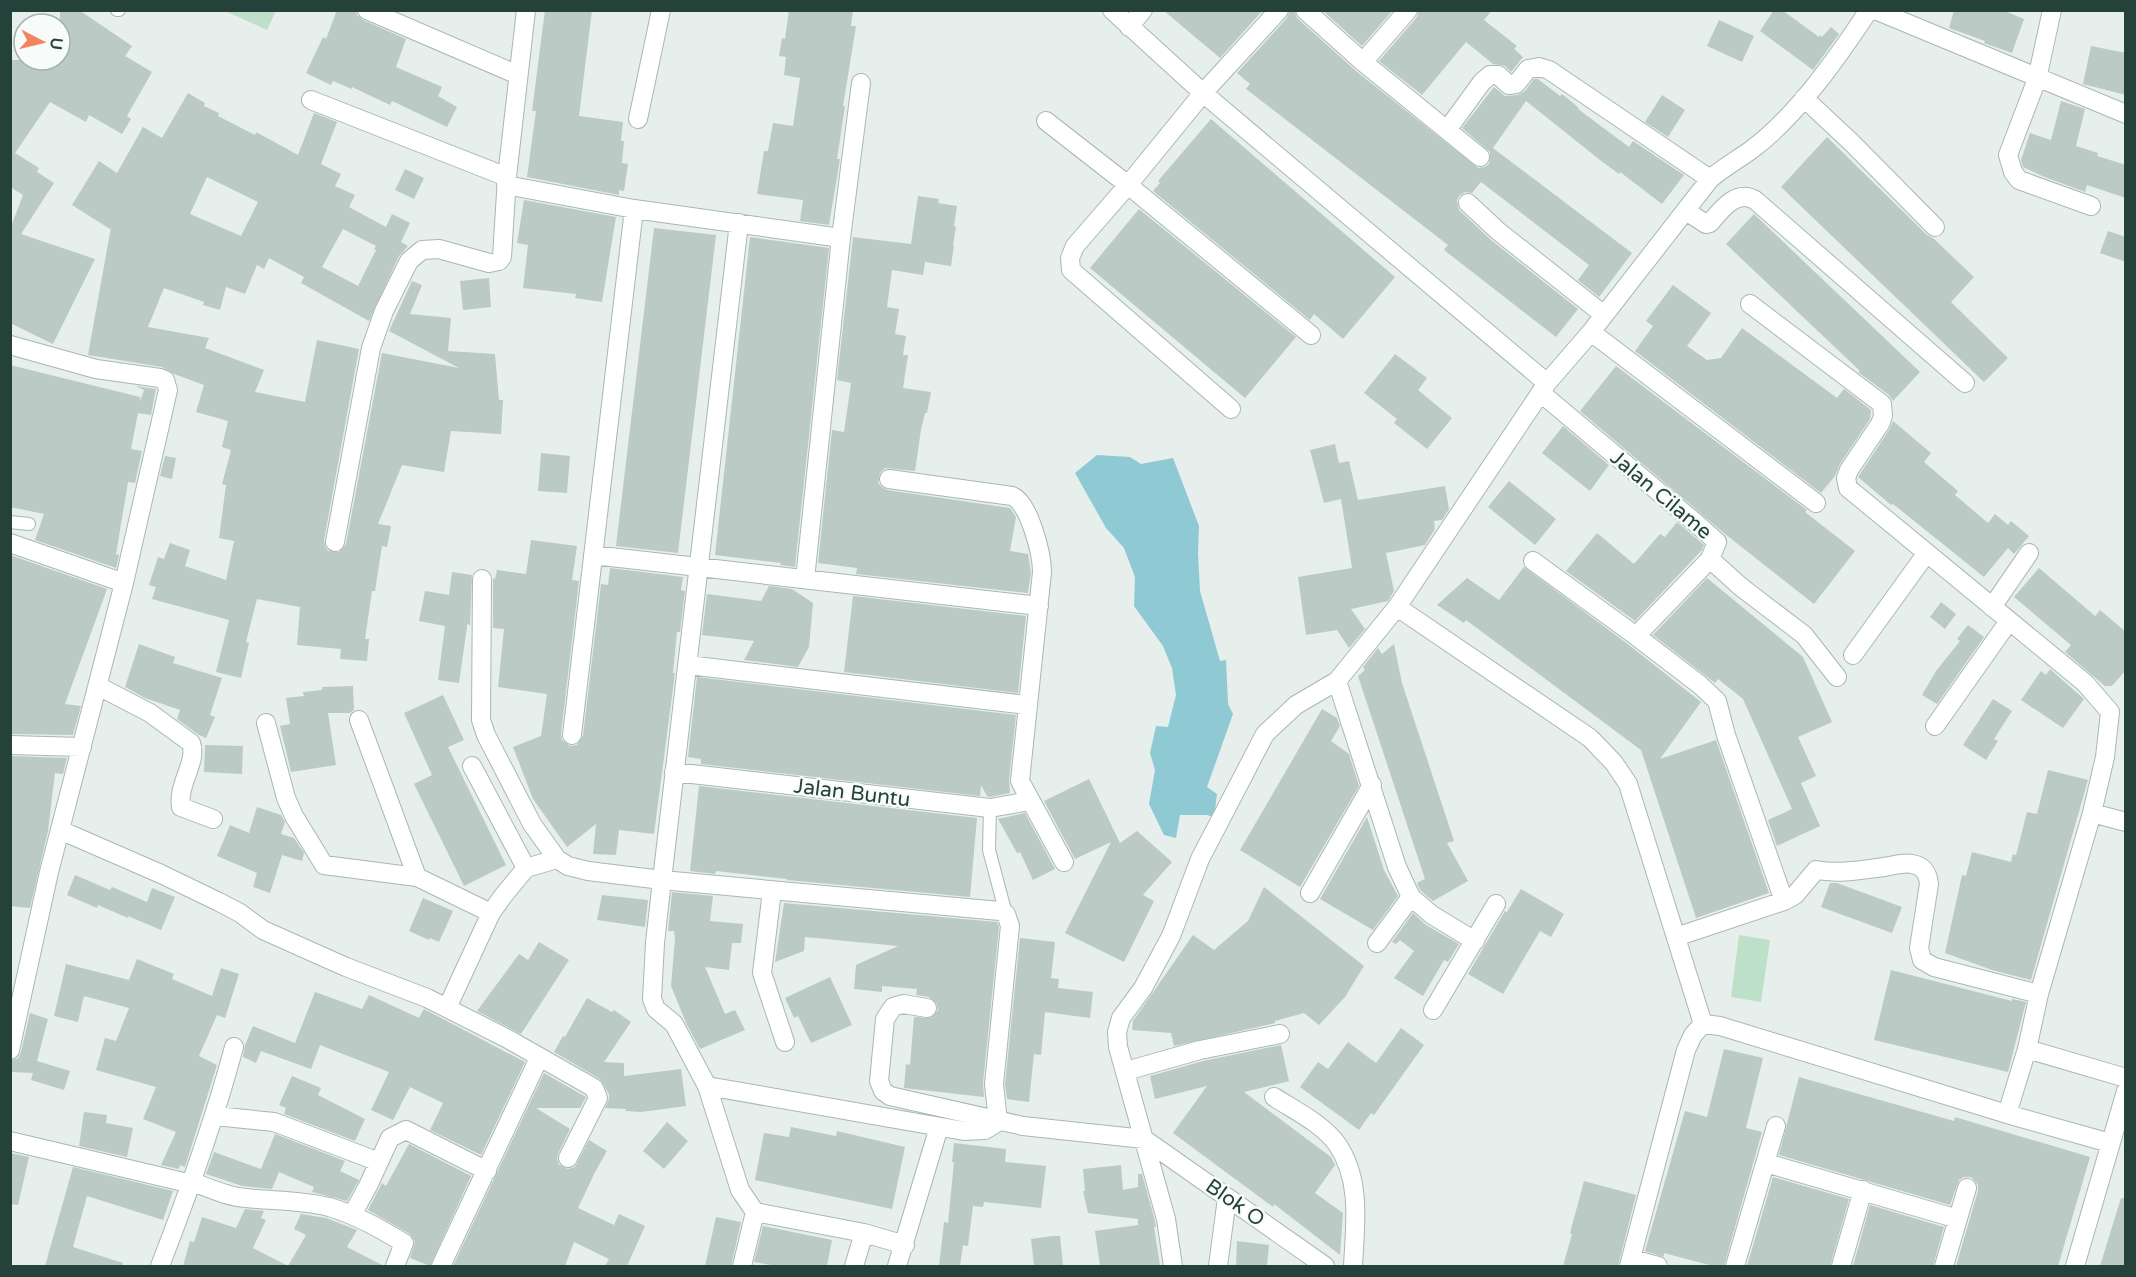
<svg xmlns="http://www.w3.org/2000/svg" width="2136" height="1277" font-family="'Varela Round',sans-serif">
	<rect width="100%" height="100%" fill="#e6efeb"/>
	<path fill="#bfe0c8" d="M225,11H276L267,30Z
		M1739,935L1770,940L1761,1002L1731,997Z"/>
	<path fill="#8ec9d4" d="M1097,455L1130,457L1141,464L1173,458L1199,526L1198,553L1200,591L1220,661L1226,660L1228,704L1233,714L1207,787L1217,794L1214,817L1207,815H1180L1176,838L1164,835L1149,804L1155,770L1150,753L1156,726L1168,727L1176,695L1172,668L1163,646L1134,606L1135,577L1124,548L1106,528L1075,473Z"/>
	<path fill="#bbcac4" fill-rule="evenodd" d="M60,10H79L132,46L125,56L152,72L127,116L131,119L122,134L89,115L86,122L50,102L15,153L39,168L37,172L54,183L21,234L95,259L53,344L10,323V229L23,195L10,187V60H60Z
		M337,10H356L357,15L363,20L406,39L396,67L442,87L438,96L457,107L447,127L392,101L390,105L352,87V89L333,81L331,85L306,73L323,37L326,39Z
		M545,10H592L579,116L623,122L621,141H624L622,163L628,164L624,191L619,190V195L527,177L536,111H532Z
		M789,10H853L851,26H856L843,106H845L837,159H840L829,225L800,221L803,200L757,194L764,151H768L773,123L793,126L800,78L784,75L786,57L779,56L782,38L785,39Z
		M1163,10H1263L1220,58Z
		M1290,10H1294L1297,18L1356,71L1478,168L1485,167L1489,164L1490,152L1462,128L1494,87L1505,96L1518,95L1525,91L1534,79H1538L1560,96L1562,94L1579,108L1578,109L1629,147L1633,141L1684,175L1662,204L1620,172L1619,174L1600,160L1526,101L1493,148L1632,253L1599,297L1578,280L1589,265L1481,182L1472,193L1465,192L1459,196L1457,201L1459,210L1491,240L1578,309L1556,337L1444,250L1448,245L1246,89L1250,84L1237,73L1287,18Z
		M1322,10H1393L1362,46Z
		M1419,10H1492L1484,20L1517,46L1514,49L1523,57L1511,72L1505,66L1493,64L1466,42L1422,95L1379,61L1417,17Z
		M1774,10H1782L1819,37L1820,35L1822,37L1831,27L1839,34L1813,70L1760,31Z
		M1954,10H2002L2024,19L2012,53L1984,43L1985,41L1949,28Z
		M1719,20L1754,36L1742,62L1707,46Z
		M2091,46L2126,53V95L2083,84Z
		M188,93L205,103L204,106L219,113L218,116L255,135L256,132L298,155L314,113L337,122L321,164L341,174L335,186L355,195L349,207L386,227L392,214L410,223L401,242L408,246L399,256L369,321L301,283L304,277L269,258L264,269L257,265L245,294L226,287L220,310L203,305L204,302L164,288L148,327L209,338L205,348L264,370L255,392L305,402L317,340L359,349L324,540L325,546L328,551L339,552L346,544L382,353L459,368L389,331L412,281L422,285L410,314L451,318L448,351L495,354L499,400H503L501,434L451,431L444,472L402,465L378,524L391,526L387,547L382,546L375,591H372L365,639H369L367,661L340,659L341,649L297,645L300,607L257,599L246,642L249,643L241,678L216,672L229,620L152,599L156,587L149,585L158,557L164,559L170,543L190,550L185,566L226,580L234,541L219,538L226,485L222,484L231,450L222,447L228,421L196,412L204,385L174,374L162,367L88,355L111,227L110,229L72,205L99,161L117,173L143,127L162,138ZM207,177L258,202L241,236L190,214ZM343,229L376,246L374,249L376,250L358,286L322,267Z
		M1662,95L1685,110L1668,137L1645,122Z
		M2061,101L2085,109L2076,146L2098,153L2097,156L2126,165V198L2087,185L2085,192L2042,176L2023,167L2021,160L2030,133L2051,140Z
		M1211,119L1395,277L1343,339L1314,314L1310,320L1153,191L1160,183L1158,181Z
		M1827,137L1927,235L1933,238L1974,277L1951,302L2008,358L1984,382L1781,187Z
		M405,169L424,178L414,199L395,190Z
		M918,196L939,199L938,203L957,206L954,226L956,227L953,245H954L951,266L925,262L923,275L892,270L887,307L899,309L895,334L906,336L903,355H908L903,388L931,392L927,413H925L921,430L915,471L885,468L880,473L878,483L882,487L887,490L1010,508L1016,517L1010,551L1028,554L1031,572L1028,593L856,574L857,568L818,563L832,430L844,432L851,383L837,380L853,237L911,244Z
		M524,200L616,217L602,302L575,298L576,294L523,288L528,245L517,243Z
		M1139,209L1296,337L1245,398L1090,268Z
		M1754,214L1920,372L1893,401L1889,395L1858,372L1860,371L1726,244Z
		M654,228L716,235L678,553L616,546Z
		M2108,231L2126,237V262L2100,253Z
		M750,237L829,248L795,567L780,565L781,563L715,555Z
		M489,278L491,307L463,310L460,281Z
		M1673,285L1711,313L1687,346L1707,360L1721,358L1742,328L1837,398L1844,389L1871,410L1870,419L1840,464L1835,476L1821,493L1635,351L1653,326L1646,321Z
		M1395,354L1427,378L1418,390L1452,418L1427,449L1394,423L1397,419L1364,393Z
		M10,365L140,397V401L144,390L135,386L156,389L151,415L138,413L131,449L142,451L135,483L128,482L116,554L119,555L116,568L35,540L44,514L10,507Z
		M1616,366L1807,510L1805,512L1855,551L1814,604L1725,534L1580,411Z
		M1893,421L1931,453L1924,462L1958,491L1955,495L1988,523L1995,514L2008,525L2011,521L2029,536L2014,554L2008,548L1984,577L1893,504L1891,505L1858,477L1889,430Z
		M1563,426L1609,465L1590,491L1542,453Z
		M1335,444L1339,463L1349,461L1358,500L1445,486L1449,509L1442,520L1434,521L1435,529L1425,545L1386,553L1394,591L1388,601L1351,609L1365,629L1349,648L1337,630L1306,635L1298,577L1352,568L1341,499L1324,503L1310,450Z
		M541,453L570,456L567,493L538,491Z
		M165,456L176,458L172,479L160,476Z
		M1509,481L1556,519L1535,545L1488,507Z
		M1677,522L1704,545L1702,550L1635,621L1566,571L1597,533L1634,564L1660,534L1665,537Z
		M531,540L577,546L572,580L579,581L561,734L562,740L570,746L577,745L583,736L601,584L608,585L610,568L683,577L681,590L685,591L680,632H677L673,673H675L654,834L619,830L616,855L593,854L596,824L567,847L533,799L513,747L541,736L547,694L498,687L504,629L493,628V578L495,579L497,570L526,574Z
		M10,555L107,589L65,704L81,706L73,735L10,734Z
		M1524,567L1629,645L1701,702L1660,759L1716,740L1769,893L1696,918L1641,750L1466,620L1464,623L1437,605L1467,578L1499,600Z
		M2039,568L2095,616L2100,610L2126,632V670L2112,686H2105L2065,652L2071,645L2014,597Z
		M452,572L472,575L470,625L467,624V627L459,683L438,680L445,626L419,621L425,591L449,595Z
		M1707,578L1803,657L1832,722L1798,737L1816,776L1801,783L1820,826L1777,846L1768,820L1792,809L1743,699L1718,679L1715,683L1653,635Z
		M769,586L792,589L813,603L809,647L798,667L744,660L754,641L702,635L707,594L761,601Z
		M853,596L1026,616L1018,693L844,672Z
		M1941,602L1956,614L1945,629L1930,617Z
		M1968,625L1984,637L1937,704L1922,695L1936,671L1960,641L1957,639Z
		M139,644L175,657L173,663L222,678L210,715L215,717L206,738L199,735L177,719L180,710L145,698L125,687Z
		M1394,644L1402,683L1454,841L1447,843L1468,881L1433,901L1420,890L1417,883L1425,879L1358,676L1365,670L1363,667L1378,648L1382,654Z
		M2050,669L2084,699L2063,728L2021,700L2041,671L2046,675Z
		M697,677L1016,715L1009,780L1010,793L990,797L987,796L981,785L980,796L701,764V759L688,757Z
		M353,686L354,710L350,713H328L336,765L291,772L280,726L290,724L286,698L304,696L303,692L322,690V687Z
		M443,695L464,740L448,747L506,865L464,886L414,784L432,775L404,713Z
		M1993,699L2012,711L1994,739L1998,741L1986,760L1963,745Z
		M1322,709L1337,718L1340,726L1331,741L1349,754L1359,786L1300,887L1240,850Z
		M205,745L243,746L242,774L204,772Z
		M10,756L67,758L63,774L55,773L48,831L30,908L10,906Z
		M2048,770L2088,780L2031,980L1992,970L1945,953L1962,875L1966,876L1972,852L2011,862L2013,854L2016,855L2027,812L2037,814Z
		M1089,779L1120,843L1137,831L1172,862L1143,895L1154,901L1124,962L1065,933L1111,842L1075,859L1044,801Z
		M699,786L977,818L970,897L787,880V879L716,871L715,874L690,871Z
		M257,807L281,815L285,822L281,834L294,838L304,853L302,861L282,855L270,893L253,887L257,873L217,856L230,825L249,833Z
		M1025,813L1055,869L1033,880L1020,852L1017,853L998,819Z
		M1367,817L1384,870L1398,896L1373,930L1320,899Z
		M75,875L110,890L112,887L147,902L152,888L175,897L161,930L128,916V918L98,905L97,908L67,895Z
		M1830,883H1837L1902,907L1892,933L1821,907Z
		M1264,887L1364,966L1345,997L1319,1025L1304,1013L1275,1021V1023L1174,1046L1171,1033L1132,1030L1133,1021L1193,935L1214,950L1248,921Z
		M1521,889L1564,914L1551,937L1540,931L1503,994L1468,974L1505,911L1507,912Z
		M672,892L713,896L710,921L743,924L741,943H732L729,970L705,967L725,1014L735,1010L745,1030L700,1049L687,1025L671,986L675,939L674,931H668Z
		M602,895L648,900L645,927L597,920Z
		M423,898L453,911L439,942L430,938L429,940L409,931Z
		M784,903L997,922L999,927L983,1083L984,1097L904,1088L906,1064L910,1065L914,1017L931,1018L938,1010L937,1004L929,997L916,995L917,989L882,986V992L854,989L856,965L898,946L805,937L804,951L775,962Z
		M1413,913L1426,925L1459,944L1448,962L1444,960L1423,996L1394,978L1414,951L1400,940L1396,944L1392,942Z
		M1020,938L1055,942L1051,978L1059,979L1058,988L1093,992L1090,1018L1045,1012L1041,1055L1034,1054L1029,1102L1007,1099L1005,1084Z
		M539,942L569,960L521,1034L477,1011L519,954L528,960Z
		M137,959L174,974L172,979L212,996L221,968L239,974L225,1018L217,1015L199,1056L217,1065L185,1167L180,1165L179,1169L161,1165L176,1132L143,1119L156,1087L96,1070L105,1038L116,1041L129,1008L84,996L78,1022L54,1016L66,964L129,980Z
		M1891,970L2012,1001V999L2026,1002L2008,1072L1874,1040Z
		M830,977L852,1025L811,1043L798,1016L794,1018L785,998Z
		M315,992L362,1009L369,995L419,1018L424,1009L525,1062L481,1155L430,1130L443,1103L410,1087L393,1120L371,1110L389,1072L320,1045L311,1069L261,1051L256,1063L243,1057L245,1045L253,1026L295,1043Z
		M587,998L612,1012L614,1010L631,1022L604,1062L624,1063V1076L681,1069L686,1106L641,1112L625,1111L626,1109L605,1108L609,1099V1094L600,1079L554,1052L563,1036L565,1037Z
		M30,1013L48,1019L37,1061L70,1071L64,1090L31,1080L33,1073L10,1072V1061L18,1058L21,1052Z
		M1401,1028L1424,1045L1374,1115L1371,1113L1359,1130L1300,1087L1318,1062L1328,1069L1348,1042L1376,1063Z
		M1281,1045L1289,1081L1244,1092L1331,1157L1335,1165L1315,1193L1343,1213L1340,1255L1274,1204L1273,1207L1173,1133L1207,1086L1155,1099L1150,1076L1203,1061Z
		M1724,1049L1763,1058L1746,1128L1762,1132L1724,1266H1713L1664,1253V1257L1645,1251L1685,1111L1707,1117Z
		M544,1073L586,1097L580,1108H536L570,1129L558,1154L557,1159L559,1165L568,1169L575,1167L589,1140L607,1151L595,1172L578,1208L614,1225L619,1214L645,1226L627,1266H605L609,1259L574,1242L565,1266H453Z
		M292,1076L321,1088L318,1095L365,1119L355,1141L284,1114L286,1108L279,1105Z
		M1799,1077L1954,1121L1955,1117L2090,1157L2058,1266H1956L1978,1191V1185L1971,1177H1964L1959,1180L1950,1205L1779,1155Z
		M84,1112L107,1115L106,1123L133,1128L127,1157L79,1146Z
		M667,1122L688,1141L664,1169L643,1151Z
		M791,1127L836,1136L837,1131L905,1147L892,1209L755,1180L764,1133L789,1137Z
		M275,1134L345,1161L340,1171L359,1180L347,1201L312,1192L314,1187L279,1172L272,1189L242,1186L206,1174L214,1152L261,1169Z
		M954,1143L1006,1149L1005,1162L1046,1166L1041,1208L984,1202L983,1207L973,1206L968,1246L963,1245L960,1266H939L944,1222L948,1223L954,1162H952Z
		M409,1144L471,1176L430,1266L410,1258L415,1242L410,1234L368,1210L382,1183L386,1186Z
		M10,1153L29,1157L18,1205L10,1204Z
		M1121,1165L1123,1190L1138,1187V1174H1142L1155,1221L1156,1227H1154L1160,1266H1100L1095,1231L1138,1225V1219L1088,1213L1083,1191H1085L1083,1169Z
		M73,1167L173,1191L163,1220L87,1196L73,1247L123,1263L122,1266H45Z
		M1773,1177L1849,1199L1830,1266H1747Z
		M1584,1181L1636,1195L1618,1266H1563L1572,1234L1570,1233Z
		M2121,1198L2126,1199V1266H2100Z
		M1870,1205L1944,1227L1933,1266H1853Z
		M245,1209L264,1211L261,1218L266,1220L253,1248L288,1266L306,1235L294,1229L301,1214L326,1218L357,1230L347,1247L384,1266H183L190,1241L194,1242L202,1217L236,1228Z
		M716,1217L741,1222L731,1266H705Z
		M763,1226L832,1240L827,1266H777L754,1262Z
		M1052,1236H1060L1063,1265L1034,1266L1031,1239Z
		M1237,1241L1269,1245L1267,1266H1236Z"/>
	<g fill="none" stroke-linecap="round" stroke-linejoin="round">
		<g stroke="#a8b8b2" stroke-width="14">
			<path id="lane" d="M117,10H119
				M10,522L29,524
				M990,808L989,850L1006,914"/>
		</g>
		<g stroke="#a8b8b2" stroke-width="20">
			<path id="street" d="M367,10L518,75
				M1112,10L1203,93L1547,383
				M1305,10L1363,62L1480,157
				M1875,10L2126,114
				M2052,10L2037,79L2008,155L2013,172L2019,180L2091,206
				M1129,27L1143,10
				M1363,62L1408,10
				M1804,98L1852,143L1935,227
				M311,100L507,177
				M638,119L661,10
				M1046,121L1128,185L1311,335
				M1447,130L1482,82L1490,75H1498L1509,85L1516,84L1528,69L1539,67L1549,70L1710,179
				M506,185L634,209L841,238
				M1468,203L1498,231L1604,315
				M1686,211L1706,224L1710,223C1721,210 1736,189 1755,200L1965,383
				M739,223L662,880L655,943L652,999L656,1009L674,1024L707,1086L740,1190L755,1212L864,1233L905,1245
				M1750,304L1882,404L1883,416L1880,424L1849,470L1846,478L1848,488L2085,683L2110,712L2105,757L2092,813L2039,994L2027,1049L2007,1114
				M1591,332L1816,503
				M10,345L96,369L160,378L165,380L168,390L124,583L49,872L10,1050
				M1541,393L1698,525L1717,542L1710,559L1741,587L1804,635L1837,677
				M1231,409L1071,270L1070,258L1075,246L1128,185L1203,93L1279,10
				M889,479L1012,496C1029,502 1042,554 1042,572L1020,781L1064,862
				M335,542L371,348L384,311L409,261L422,250L439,249L489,263L499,261L502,257L507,177L526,10
				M10,543L124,583
				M593,555L1039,606
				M1533,561L1636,636L1700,685L1717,701L1726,735L1784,901
				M482,579L481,720L486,735L532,824L557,859L568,866L588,871L662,880L1000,911L1006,914L1010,926L994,1084L998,1122
				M805,579L841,238L861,83
				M1397,607L1590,738L1614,763L1628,784L1703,1024
				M1992,607L2029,553
				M1636,636L1710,559
				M1853,655L1926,554
				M688,665L1027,705
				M1337,681L1397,867L1411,897L1432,915L1475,941
				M98,686L150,713L191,743C198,762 177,784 181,807L213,819
				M359,720L417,877
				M266,723L286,798L294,816L324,865L417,877L491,913
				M1935,726L2009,621
				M572,735L634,209
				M10,745L82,747
				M472,766L526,868
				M674,772L990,808L1030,801
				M2092,813L2126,822
				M60,830L161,874L219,902L240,913L263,930L346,967L427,998L508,1039L594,1088L598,1098L568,1158
				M772,891L762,973L785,1042
				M1310,893L1372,785
				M1676,937L1784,901L1795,895L1816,870C1839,874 1861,870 1884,867C1892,866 1904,862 1912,864C1924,866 1928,874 1929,884L1919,948L1922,960L1934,967L2039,994
				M1377,943L1411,897
				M447,1008L491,913L503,896L526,868L557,859
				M927,1008L903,1004L893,1007L885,1019L879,1081L883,1091L890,1096L1023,1126L1144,1139L1325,1266
				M1433,1010L1496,904
				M1703,1024L1720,1026L2007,1114L2110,1143
				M2027,1049L2126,1078
				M1126,1071L1200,1050L1280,1034
				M707,1086L964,1131L985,1130L998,1122
				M1274,1097C1294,1110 1323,1124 1337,1144C1362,1180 1355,1226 1353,1266
				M215,1116L274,1122L379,1162
				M10,1141L192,1184
				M1766,1163L1958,1219
				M193,1182C209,1188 228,1197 246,1198C273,1201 301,1200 329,1207C356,1215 379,1228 404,1243L395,1266
				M352,1215L368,1186L390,1138L406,1130L487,1171
				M1632,1259L1658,1266
				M160,1266C188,1194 214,1122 234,1047
				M441,1266L539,1058
				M742,1266L755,1212
				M854,1266L864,1233
				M897,1266L939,1127
				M1173,1266L1166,1219L1118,1047L1117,1032L1121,1018L1143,988L1171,936L1200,859L1265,734L1296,705L1337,681L1397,607L1547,383L1591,332L1710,179C1723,168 1737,160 1751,150C1796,117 1838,57 1869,10
				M1218,1266L1227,1198
				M1629,1266L1686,1050L1693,1035L1703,1024
				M1735,1266L1776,1126
				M1841,1266L1863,1190
				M1944,1266L1967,1188
				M2075,1266L2126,1091"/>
		</g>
		<use href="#lane" stroke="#fff" stroke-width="12"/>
		<use href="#street" stroke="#fff" stroke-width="18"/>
	</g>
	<g text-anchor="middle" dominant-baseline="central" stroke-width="5" stroke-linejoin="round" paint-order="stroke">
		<g font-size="21" fill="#24423a" stroke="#f7fbf9">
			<text transform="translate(1661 495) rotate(40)">Jalan Cilame</text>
			<text transform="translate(852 793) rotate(7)">Jalan Buntu</text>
			<text transform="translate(1235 1203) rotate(35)">Blok O</text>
		</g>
	</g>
	<rect width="2136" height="1277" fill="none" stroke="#24423a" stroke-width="24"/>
	<g transform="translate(42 42) rotate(97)"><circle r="28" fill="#f7fbf9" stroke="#a3b1ad" stroke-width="1.5"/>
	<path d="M0-4.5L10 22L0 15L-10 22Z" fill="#f4845f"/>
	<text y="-9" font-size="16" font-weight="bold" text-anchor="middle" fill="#24423a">U</text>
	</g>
</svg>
